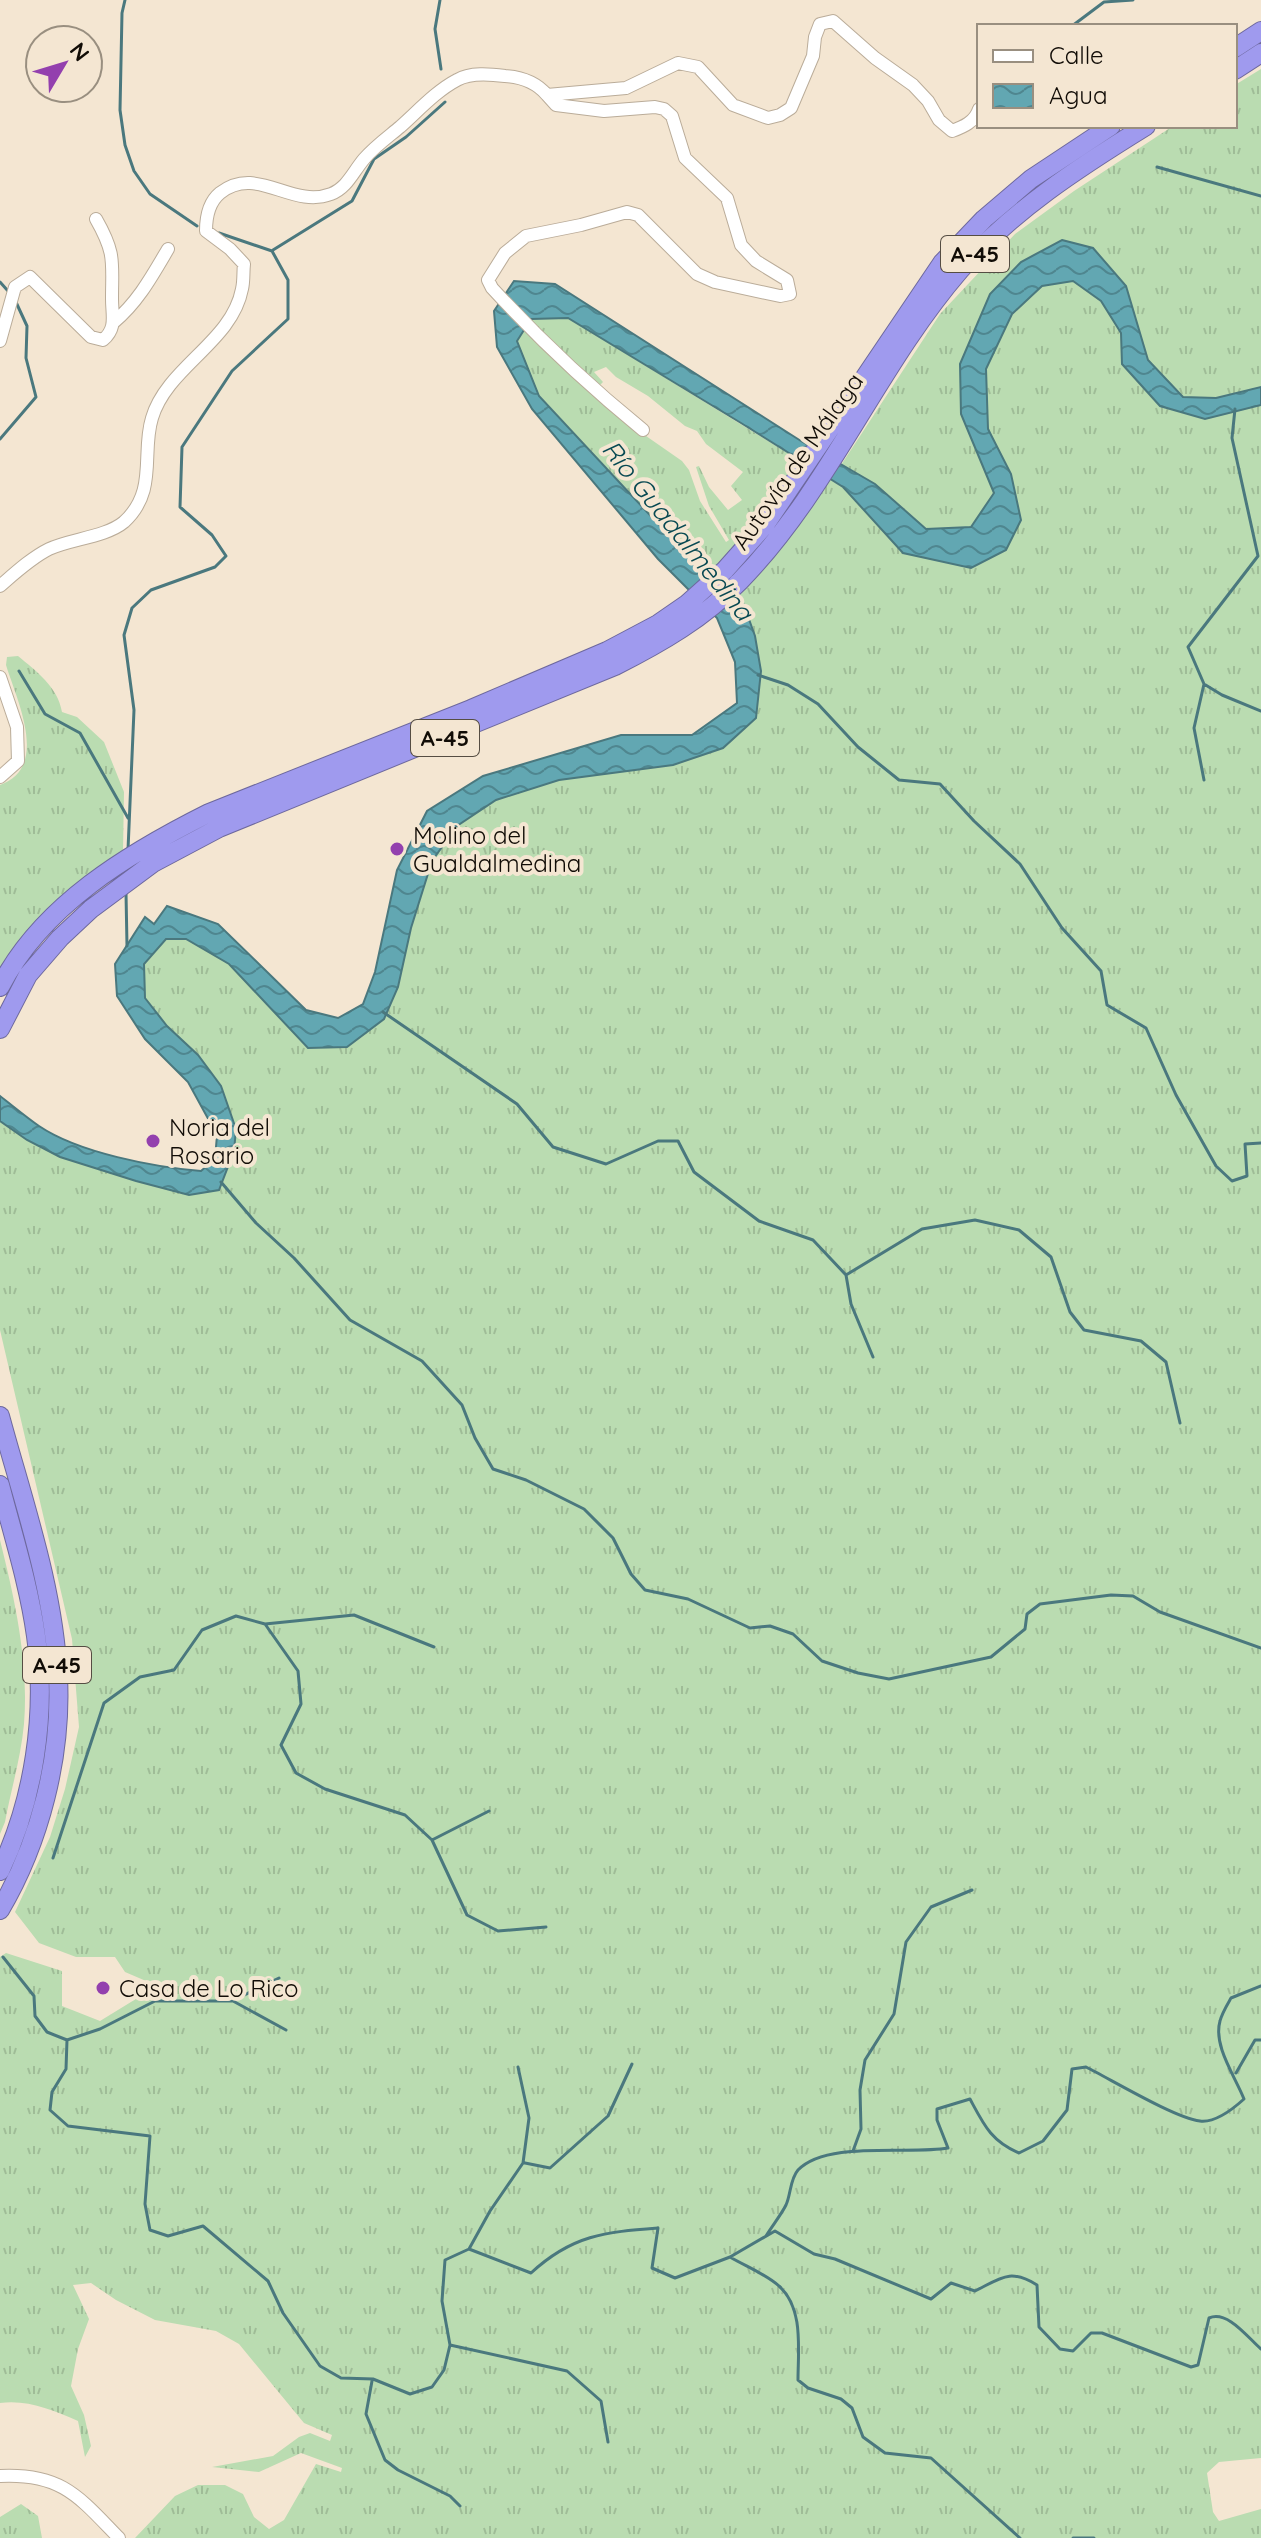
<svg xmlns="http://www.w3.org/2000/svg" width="1261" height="2538" font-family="Quicksand,sans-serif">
	<defs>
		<pattern id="grass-tufts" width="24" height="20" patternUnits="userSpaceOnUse" patternTransform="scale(2)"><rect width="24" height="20" fill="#badcb1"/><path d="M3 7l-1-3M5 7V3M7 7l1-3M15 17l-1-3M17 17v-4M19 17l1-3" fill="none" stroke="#9fbc97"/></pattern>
		<pattern id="water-waves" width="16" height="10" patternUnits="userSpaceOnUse" patternTransform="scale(2)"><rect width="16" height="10" fill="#62a7b2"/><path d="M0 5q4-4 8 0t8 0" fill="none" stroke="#4f868f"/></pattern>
	</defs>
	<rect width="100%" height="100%" fill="#f4e6d2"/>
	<path fill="url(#grass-tufts)" d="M1261,69V387L1216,398L1183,397L1148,360L1126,286L1021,262L961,414L994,493L971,527L926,529L875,484L841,465L940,314L1015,234L1074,191L1173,126H1235V85Z
		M1073,281L1101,301L1121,333L1122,364L1205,419L1261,405V2458L1219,2462L1207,2473L1213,2512L1219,2521L1261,2509V2538H135L175,2496L198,2485H225L243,2494L254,2517L269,2529L284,2520L316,2464L341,2472L342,2468L301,2453L259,2472L212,2467L273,2456L299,2437L310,2433L330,2441L332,2435L304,2423L239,2344L216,2331L155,2320L116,2300L91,2283L73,2285L89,2319L78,2349L71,2386L84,2415L91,2446L85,2457L78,2421C54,2410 26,2399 0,2403V1957L6,1953L62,1971V2006L100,2021L144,1994L146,1981L125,1972L115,1957H76L39,1943L15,1912L50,1837L65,1789L79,1727L72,1639L0,1330V1121C58,1161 122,1177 189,1195L236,1130L221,1086L198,1055L167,1026L145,998L144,964L166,939H186L229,964L308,1048L384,1019L398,987L411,928L432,861L456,826L496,800L559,780L673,765L722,748L755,718L761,671L711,573L688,556L539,395L517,341L524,329L636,429L682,461L689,470L700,501L726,542L729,540L709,506L696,467L699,466L709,487L728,510L742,500L731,486L743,472L706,444L697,431L685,426L648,396L616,377L606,367L594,372L603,382L597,388L529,322L531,319L568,318L843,487L872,517L971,568L1011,474L988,429L986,369L1012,314L1042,286Z
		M18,656C36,671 58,687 62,712L77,717L104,742L124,792L123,852L0,971V785C50,767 17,701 6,665L7,657Z
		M0,1540C15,1600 29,1663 24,1724C21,1757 11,1790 5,1822L0,1834Z
		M21,2504L38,2516L42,2538H0V2517Z"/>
	<path fill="url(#water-waves)" stroke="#4a787e" stroke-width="2" d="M1062,240L1093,248L1126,286L1148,360L1183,397L1216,398L1261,387V405L1205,419L1160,406L1122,364L1121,333L1101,301L1073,281L1042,286L1012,314L986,369L988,429L1011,474L1021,520L1006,550L971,568L903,553L843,487L741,423L568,318L531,319L517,341L539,396L688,556L741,597L755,636L761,671L756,718L723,748L673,765L559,780L496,800L457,826L432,861L411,928L398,987L384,1019L347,1047L308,1048L229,964L186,939H166L144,964L145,998L167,1026L198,1055L221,1086L236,1129L234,1151L219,1190L189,1195L136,1181L60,1157L27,1140L0,1121V1096C13,1106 26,1117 39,1126C79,1153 154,1167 201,1171L215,1159L217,1135L188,1082L145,1039L117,996L115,964L145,917L154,924L167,906L218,924L306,1010L338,1018L363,1004L375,972L397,870L427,811L483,776L621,735H692L737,703L735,662L717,618L658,559L532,409L497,347L494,311L514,281L555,284L801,441L875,484L926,529L971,527L994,493L961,414L960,364L990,294L1021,262Z"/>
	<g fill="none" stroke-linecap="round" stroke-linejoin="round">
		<path stroke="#4a787e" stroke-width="3" d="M125,0L122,13L120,110L125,145L134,171L150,194L197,226
			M440,0L435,29L441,69
			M1072,26L1104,2L1133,0
			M1157,167L1261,196
			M273,250L352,201L374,159L406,137L445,102
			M0,282L8,291
			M1235,409L1232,438L1258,556L1188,647L1204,684L1222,695L1261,711
			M0,439L36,397L26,358L27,326L15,300
			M19,671L45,714L80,733L128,818
			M758,675L788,685L818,704L858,747L899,780L940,784L974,821L1020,864L1062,928L1101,971L1107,1005L1146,1028L1176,1095L1216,1166L1232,1181L1247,1176L1245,1144L1261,1143
			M1204,780L1194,728L1204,684
			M128,850L134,710L124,635L132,608L151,590L215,567L226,556L212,535L180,507L182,447L232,371L288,319V280L272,251L219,233
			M126,893L127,946
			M383,1012L517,1104L553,1147L606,1164L658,1141H678L694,1172L759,1221L813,1240L846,1275L851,1304L873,1357
			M221,1182L256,1223L294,1258L350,1320L422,1361L462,1405L475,1438L493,1469L526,1480L584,1509L613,1538L631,1574L645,1590L688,1599L750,1628L770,1626L793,1634L822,1661L858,1673L889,1679L991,1657L1025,1629L1027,1614L1040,1604L1111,1595L1133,1596L1160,1612L1261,1648
			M846,1275L922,1229L975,1220L1019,1230L1051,1257L1070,1312L1084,1330L1141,1341L1166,1362L1180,1423
			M265,1624L354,1615L434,1647
			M432,1840L489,1811
			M53,1858L104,1703L140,1677L174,1670L202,1630L236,1616L265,1624L298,1671L301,1704L281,1745L296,1773L325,1789L405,1815L432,1840L467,1915L498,1931L546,1927
			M3,1957L34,1996L35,2016L47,2032L67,2040L66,2069L52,2092L50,2110L68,2126L150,2136L145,2204L150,2230L168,2236L203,2226L268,2281L283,2313L320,2366L341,2378L373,2379L410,2394L432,2387L444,2370L450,2345L442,2301L445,2260L469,2249L531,2273C572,2235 605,2232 658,2228L652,2268L675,2278L730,2257L775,2231L814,2254L835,2259L931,2299L951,2283L975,2291C1001,2278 1010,2268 1037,2285L1039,2327L1060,2349L1073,2351L1091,2333H1102L1191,2367L1198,2365L1209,2318C1228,2310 1248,2338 1261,2349
			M233,2001L286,2030
			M67,2040L100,2029L155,2001H232L279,1978
			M1236,2073L1255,2040H1261
			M853,2151L861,2129L860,2090L865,2060L894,2014L906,1942L931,1907L972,1890
			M525,2163L550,2168L608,2116L632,2064
			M766,2236C772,2226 781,2215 786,2205C791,2194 790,2179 798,2170C827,2140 909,2155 948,2148L937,2120V2109L970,2099C984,2125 991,2141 1019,2153L1043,2141L1067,2110L1072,2069L1086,2067C1112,2080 1175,2118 1200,2121C1216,2123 1233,2109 1244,2099C1235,2076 1213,2046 1220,2021C1222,2013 1227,2005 1231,1998L1261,1986
			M469,2249L490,2211L523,2163L529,2118L518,2067
			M730,2257C745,2266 766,2274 779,2286C804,2308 798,2350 798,2380L808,2388L841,2399L852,2408L863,2437L885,2453L931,2458L1020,2538
			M450,2345L567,2371L601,2401L608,2442
			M372,2381L366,2414L385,2460L398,2470L450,2496L460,2506
			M1073,2538H1094"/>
		<g stroke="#baac99" stroke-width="14">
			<path id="minor" d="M547,95L556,105L604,111L655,107L664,109L672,116L685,158L727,198L741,245L756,261L787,280L790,294L780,296L715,282L697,274L638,215L627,212L581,225L526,236L505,253L488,280L492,288C539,339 589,386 643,430
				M114,322C138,302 152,276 168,249
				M0,341L15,287L30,277L91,337L103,340C117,328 112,316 112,299C112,262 116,254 96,219
				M0,586C15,573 31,558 49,549C70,539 106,537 124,522C158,491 141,453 152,418C167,367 232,342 242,289C244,281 243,272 244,264L230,249L206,231C206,218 209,202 220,193C257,164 291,209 331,194C347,188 353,172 364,159C374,147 388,137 400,127C418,111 436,91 457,80C470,72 490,74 505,76C522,77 536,82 547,95L626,88L678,63L698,67L733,105L768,118L780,115L791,108L813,56L815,37L820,24L833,21L875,58L913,85L928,101L939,120L952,131C963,127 975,122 979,109
				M0,677L17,727L18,761L0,777
				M0,2476C62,2473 79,2497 119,2538"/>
		</g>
		<g stroke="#6d689d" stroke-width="20">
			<path id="highway" d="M1235,48L1261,31
				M1235,70L1261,53
				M0,987C42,905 129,853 209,813L471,709L607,651L658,624L687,604L725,570L765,525L942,263L984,219L1031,179L1111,126
				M0,1029L28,975L60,938L91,909L153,863L219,828L615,666C661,643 704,618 740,581C829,490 877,366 960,270C1013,210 1078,168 1146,126
				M0,1416C23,1501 54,1588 58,1677C62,1756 40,1842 0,1910
				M0,1485C13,1535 29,1585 36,1636C47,1714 34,1800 0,1871"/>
		</g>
		<use href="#minor" stroke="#fff" stroke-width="12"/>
		<use href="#highway" stroke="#9f9aee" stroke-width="18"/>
	</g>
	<g fill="#9340ae" stroke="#f4e6d2" stroke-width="3">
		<circle cx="397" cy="849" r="8"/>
		<circle cx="153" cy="1141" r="8"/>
		<circle cx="103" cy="1988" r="8"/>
	</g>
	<g text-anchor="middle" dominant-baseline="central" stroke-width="8" stroke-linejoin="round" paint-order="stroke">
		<g fill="#f4e6d2" stroke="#554d43" stroke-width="2">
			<rect x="941" y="236" width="68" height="36" rx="6"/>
			<rect x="411" y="720" width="68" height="36" rx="6"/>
			<rect x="23" y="1647" width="68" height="36" rx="6"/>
		</g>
		<g font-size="22" font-weight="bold" fill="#110c06">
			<text x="975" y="254">A-45</text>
			<text x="445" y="738">A-45</text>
			<text x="57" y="1665">A-45</text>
		</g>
		<g font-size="24" fill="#110c06" stroke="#f4e6d2">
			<text transform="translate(797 461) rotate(-55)">Autovía de Málaga</text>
		</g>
		<g font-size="24" fill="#110c06" stroke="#f4e6d2" text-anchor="start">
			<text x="413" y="835">Molino del<tspan x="413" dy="28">Gualdalmedina</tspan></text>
			<text x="169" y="1127">Noria del<tspan x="169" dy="28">Rosario</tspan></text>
			<text x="119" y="1988">Casa de Lo Rico</text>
		</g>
		<g font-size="26" font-style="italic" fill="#084952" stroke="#f4e6d2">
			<text transform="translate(678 530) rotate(51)">Río Guadalmedina</text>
		</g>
	</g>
	<rect x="977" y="24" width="260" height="104" fill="#f4e6d2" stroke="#998f80" stroke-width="2"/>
	<rect x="993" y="50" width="40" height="12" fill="#ffffff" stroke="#998f80" stroke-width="2"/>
	<text x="1049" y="64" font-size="24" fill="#110c06">Calle</text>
	<rect x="993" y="84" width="40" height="24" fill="url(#water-waves)" stroke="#998f80" stroke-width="2"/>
	<text x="1049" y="104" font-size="24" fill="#110c06">Agua</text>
	<g transform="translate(64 64) rotate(52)"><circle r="38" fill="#f4e6d2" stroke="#998f80" stroke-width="2"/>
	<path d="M0-6L14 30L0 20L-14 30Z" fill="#9340ae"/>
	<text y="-12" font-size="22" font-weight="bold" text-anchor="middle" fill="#110c06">N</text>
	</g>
</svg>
